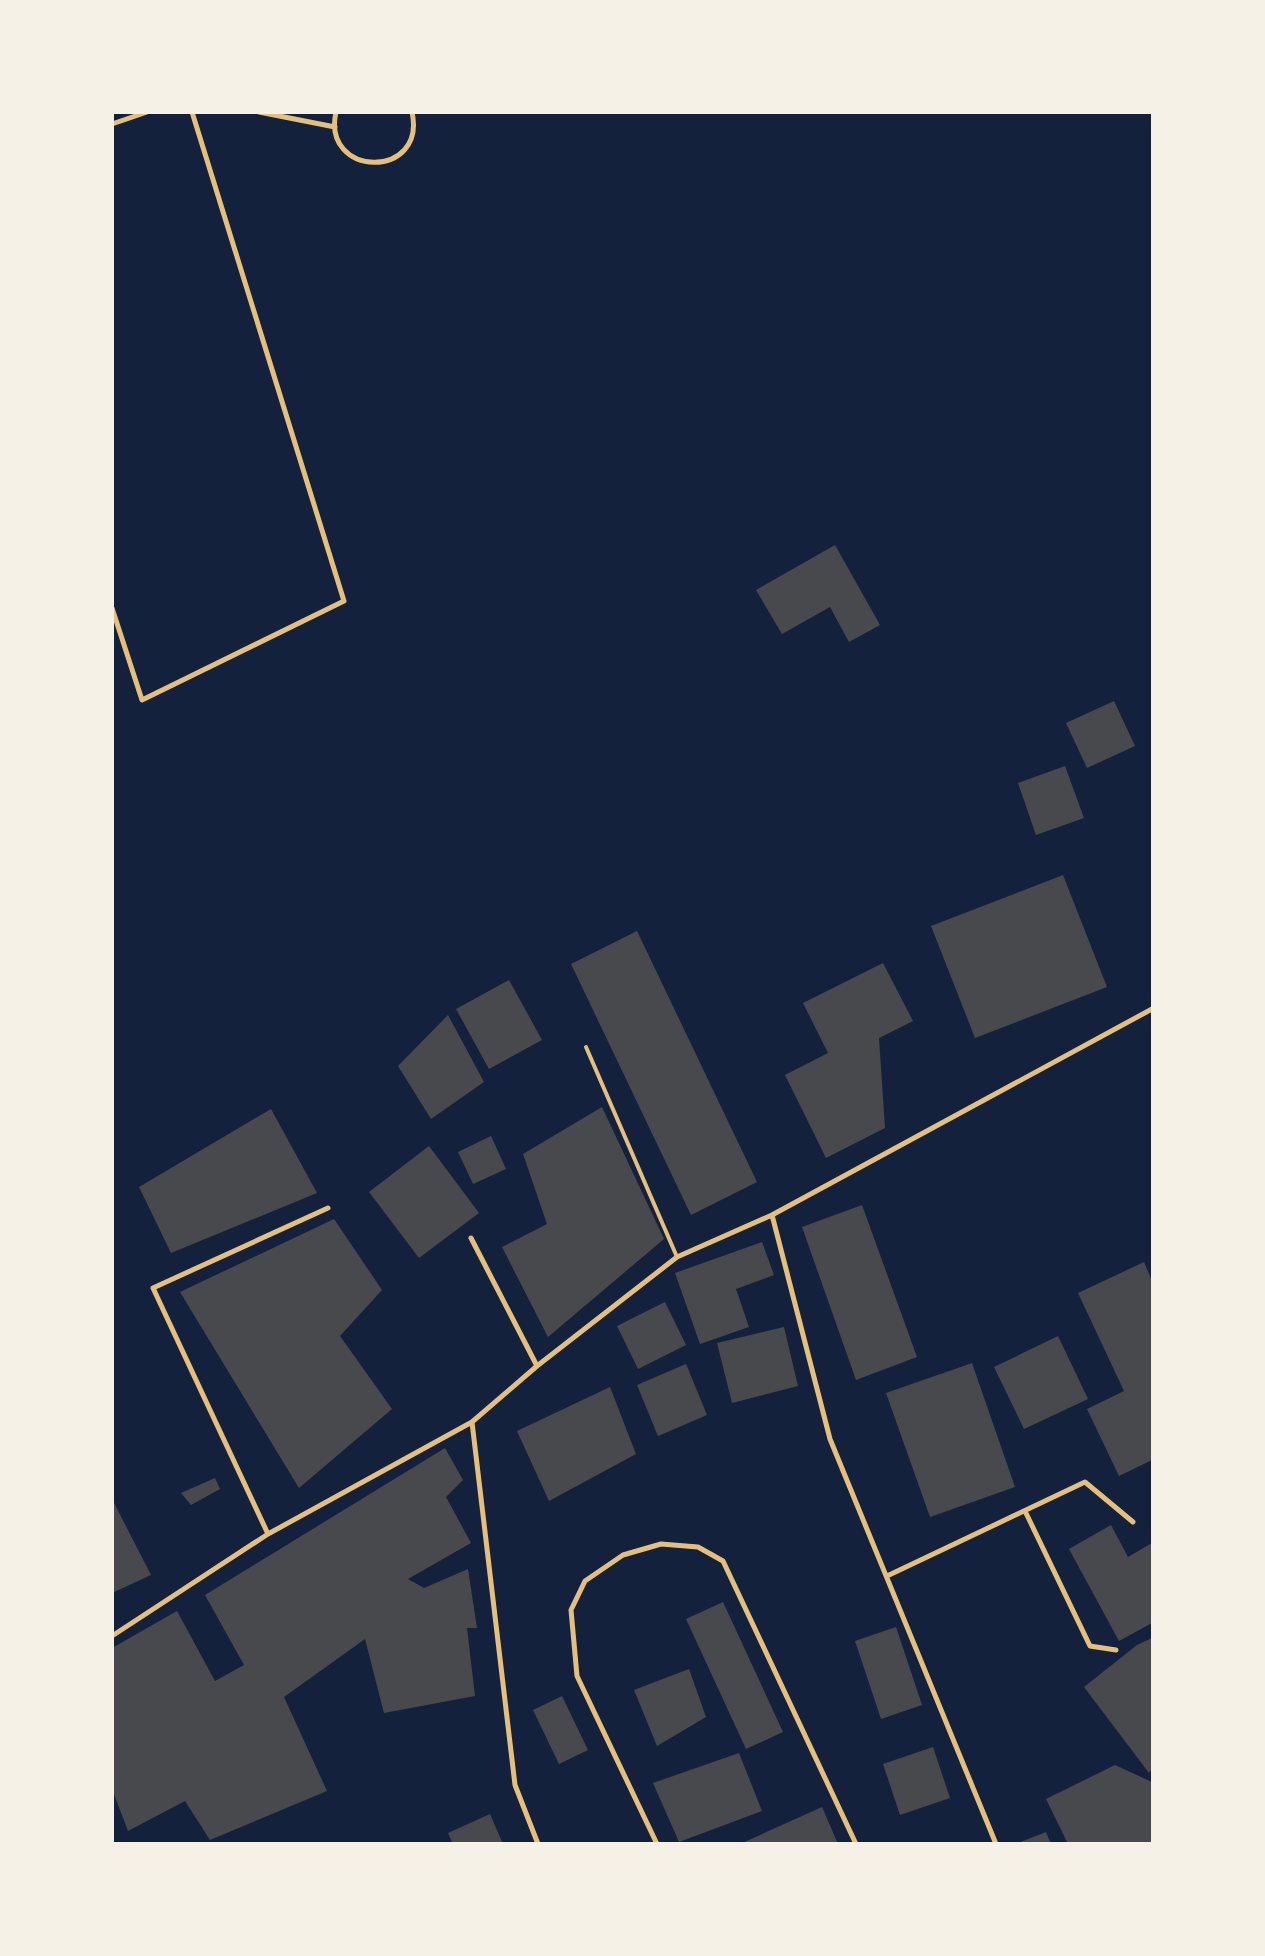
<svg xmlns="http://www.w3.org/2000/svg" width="1265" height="1956" font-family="'Fira Sans',sans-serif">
	<rect width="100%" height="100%" fill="#14213d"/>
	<path fill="#48494c" d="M835,545L880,625L849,642L830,607L782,634L756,590Z
		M1114,701L1135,746L1087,768L1066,723Z
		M1065,766L1084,818L1036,835L1018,783Z
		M1063,875L1107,987L975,1038L931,926Z
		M637,931L757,1182L691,1215L571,964Z
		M883,963L913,1021L879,1038L885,1128L826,1158L785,1075L828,1053L803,1003Z
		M509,980L542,1040L489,1069L456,1009Z
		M448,1015L484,1082L431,1119L398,1066Z
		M602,1107L664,1239L548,1337L502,1247L547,1224L523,1154Z
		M271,1109L317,1193L171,1253L139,1187Z
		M491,1136L506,1169L473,1184L458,1152Z
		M429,1146L479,1213L419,1258L369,1192Z
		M862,1205L917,1357L856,1380L802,1227Z
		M334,1219L382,1290L340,1336L392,1409L299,1488L180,1292Z
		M762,1242L774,1275L736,1289L749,1327L700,1344L675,1273Z
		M1144,1262L1152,1281V1460L1119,1476L1087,1409L1124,1391L1078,1293Z
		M665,1302L686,1345L638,1369L617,1326Z
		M784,1327L798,1386L732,1403L717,1343Z
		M1058,1336L1088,1399L1024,1429L994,1367Z
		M972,1363L1015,1487L930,1517L886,1393Z
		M686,1364L707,1415L658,1436L637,1385Z
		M610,1387L636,1454L549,1501L517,1431Z
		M445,1448L463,1480L446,1497L471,1543L408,1579L424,1588L468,1569L477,1628H467L475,1696L384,1713L365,1639L284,1697L327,1791L210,1840L185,1801L128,1831L112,1789V1648L177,1611L215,1681L244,1665L205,1595Z
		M215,1478L220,1489L191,1505L181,1493Z
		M112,1499L151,1575L112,1593Z
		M1111,1525L1128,1557L1152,1543V1623L1119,1641L1069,1549Z
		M723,1602L783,1732L746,1749L686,1619Z
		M896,1627L922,1705L881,1719L855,1641Z
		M1152,1638V1768L1149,1773L1084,1687L1137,1645Z
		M689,1669L706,1717L657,1746L634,1690Z
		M562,1696L588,1750L559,1764L533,1710Z
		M933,1747L950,1798L900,1815L883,1764Z
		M739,1753L762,1811L679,1842L653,1783Z
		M1115,1765L1152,1782V1844H1068L1046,1799Z
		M822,1807L838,1844H740Z
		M490,1814L503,1844H453L448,1833Z
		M1046,1832L1051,1844H1018V1843Z"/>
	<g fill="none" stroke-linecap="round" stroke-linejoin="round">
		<path stroke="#e5c07b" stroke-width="4" d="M586,1047L677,1257"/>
		<path stroke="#e5c07b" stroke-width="5" d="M259,112L335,127
			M336,112C321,178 427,180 412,112
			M112,124L147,112
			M112,608L142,700L344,601L192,112
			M772,1215L830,1439L996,1844
			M471,1238L537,1366
			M472,1422L515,1785L538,1844
			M1025,1511L1090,1646L1116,1650
			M268,1534L153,1288L328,1208
			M887,1576L1085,1482L1133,1522
			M112,1636L268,1534L472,1422L537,1366L677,1257L772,1215L1152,1009
			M657,1844L577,1676L571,1610L585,1581L623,1555L661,1544L698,1547L723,1561L856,1844"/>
	</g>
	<rect width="1265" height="1956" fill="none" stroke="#f6f1e7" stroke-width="228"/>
</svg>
